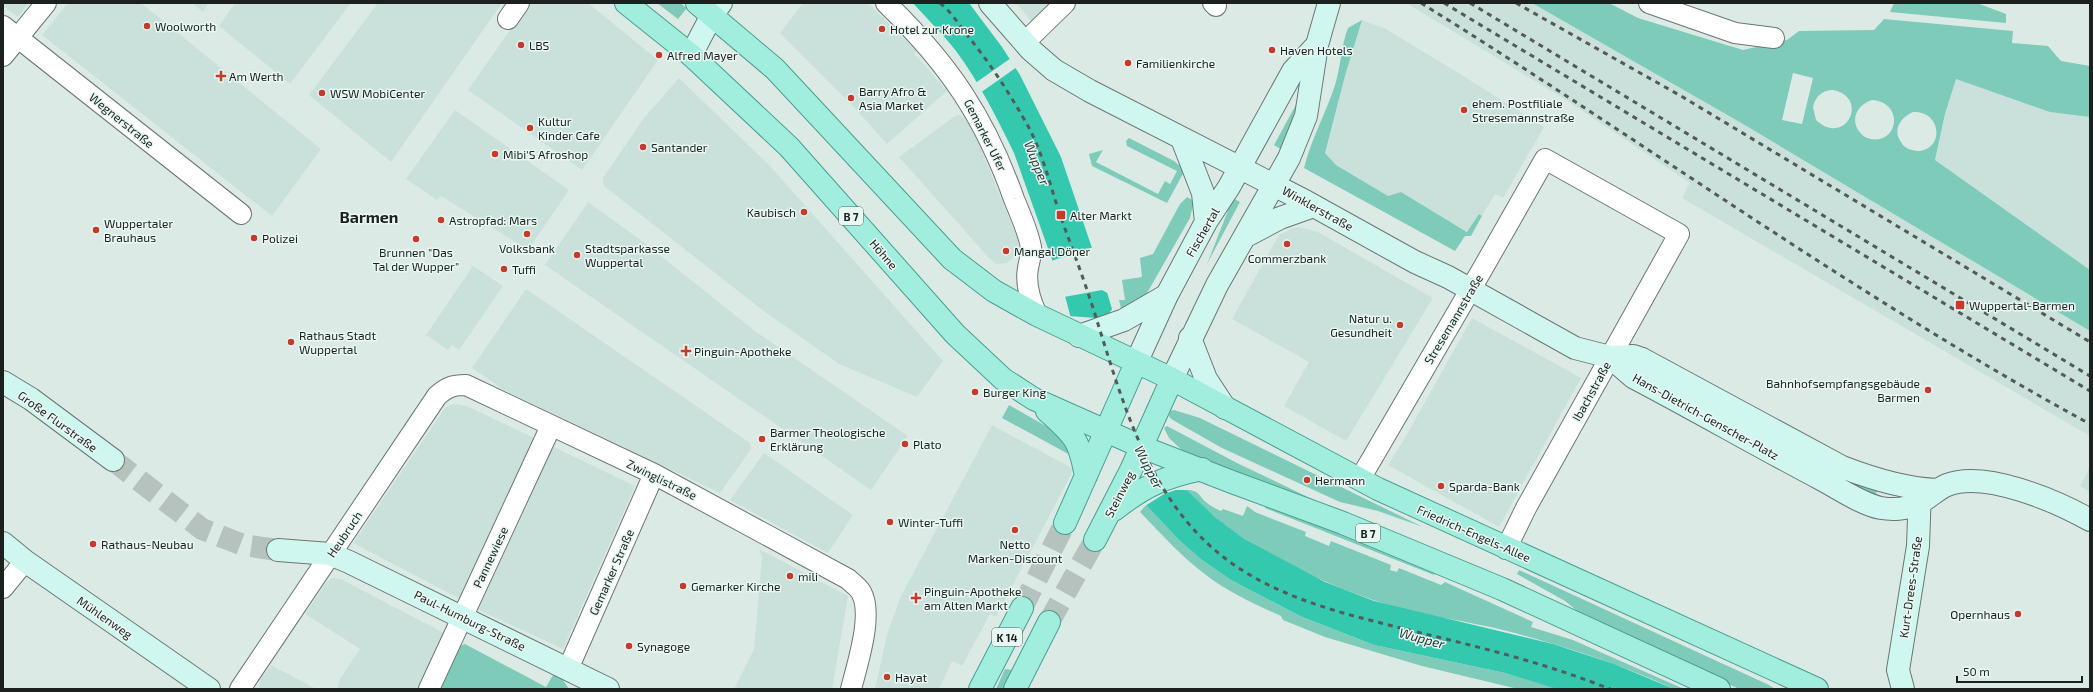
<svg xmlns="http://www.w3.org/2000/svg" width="2093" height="692" font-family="'Exo 2',sans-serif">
	<rect width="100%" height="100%" fill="#dceae6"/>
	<path fill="#cae1db" d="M3,3H29L18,17L3,6Z
		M68,3H141L321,149L272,216L42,35Z
		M192,3H209L203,12Z
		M235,3H351L290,84L219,26Z
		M378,3H502L391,162L309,95Z
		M529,3H588L658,60L582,170L468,90Z
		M803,3H868L917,51L914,53L947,91L887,144L853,106L780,33Z
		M1016,3H1051L1031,21Z
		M1406,3H1532L1743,124L2090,331V436L1682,198L1690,183L1563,98Z
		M1362,20L1386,29L1465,77L1544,127L1503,198L1495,194L1482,216L1479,214L1468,232L1401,192L1388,196L1336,165L1325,153L1345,76Z
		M679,78L770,166L943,361L917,397L839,364L765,312L604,186L603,178L644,118Z
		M1956,79L2050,112L2090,117V270L1935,160L1945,114Z
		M455,110L569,190L528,250L441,196L437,200L406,179Z
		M960,115L965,118L980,146L1018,240L1019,251L1016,256L1007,263L997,264L989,258L899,157L955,116Z
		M588,202L642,241L755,331L908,436L871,490L545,265Z
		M1300,227L1318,232L1433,298L1346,441L1284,406L1309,362L1232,319L1279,235L1293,228Z
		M473,266L503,286L459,350L452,345L448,350L426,335Z
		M526,289L750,443L751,449L720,493L504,390L472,368Z
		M1472,318L1581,378L1499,527L1388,465L1402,443Z
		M453,404L467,406L534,438L460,599L353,543L445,408Z
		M992,425L1074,469L996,617L990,614L962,666L952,661L939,689H875L887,635L900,598Z
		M552,446L635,486L563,649L477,609Z
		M764,453L853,515L828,553L730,500Z
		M2090,467V492L2080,486Z
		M759,549L848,596L832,689H734L754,649L762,558Z
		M333,578L341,579L444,633L419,689H337L340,679L360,649L305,614L326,583Z
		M271,665L316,689H258L261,679Z"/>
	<path fill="#7ecbba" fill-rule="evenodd" d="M657,3H680L687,8L678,19Z
		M1532,3H1609L1638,18L1743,50L1787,40L1799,31L1874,30L1884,19L2013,31L2012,43L2048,46L2061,61L2090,66V117L2050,112L1956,79L1945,114L1935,160L2090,270V331L1743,124ZM1793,73L1813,78L1802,124L1782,120ZM1833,90C1870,97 1846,148 1816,120L1813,107C1815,97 1822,90 1833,90ZM1872,100C1904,102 1899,144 1871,139C1865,138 1860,134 1857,128C1851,115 1860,104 1872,100ZM1913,112C1943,111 1944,151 1917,151C1910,150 1904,148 1901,142C1892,130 1901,117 1913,112Z
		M1894,3H1977L2006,14V23L1890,12Z
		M1362,20L1345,76L1325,153L1336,165L1388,196L1401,192L1467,232L1479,214L1482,216L1471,236H1465L1455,251L1304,168C1311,139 1326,113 1335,85C1341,66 1341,46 1348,28Z
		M1299,99L1282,150L1274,145Z
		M1129,138L1174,161L1185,170L1167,203L1092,166L1089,154L1103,150L1096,162L1158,194L1165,181L1170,184L1177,171L1127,146L1126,141Z
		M1187,197L1194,201L1190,218L1147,293L1138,303L1122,313L1119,300H1125L1122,280L1142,277L1140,258L1153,254L1180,204Z
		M1233,198L1240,202L1207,264Z
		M1009,405L1058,433L1072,456L1002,418Z
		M1174,410L1200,418L1423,527L1378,511L1340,502L1222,448L1171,419L1169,416L1170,411Z
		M1167,426L1237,463L1339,512L1185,453L1169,438L1164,428Z
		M1822,466L1878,485L1876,495L1858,488Z
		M1187,490C1200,490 1199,497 1207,503C1211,506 1216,509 1221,511L1223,509L1243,516L1247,506L1255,512L1306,532L1305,536L1329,546L1331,541L1391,565L1390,570L1397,572L1399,568L1441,585L1445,582L1533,622L1531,627L1573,640L1684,689H1674C1622,665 1566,647 1511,632C1466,620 1417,616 1373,600C1329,585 1284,564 1244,540C1223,527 1205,507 1187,490Z
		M1146,505L1180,541L1202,560L1231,580L1300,616L1374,645L1505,673L1560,689H1518L1422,666L1325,637L1283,620L1281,616C1256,605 1228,592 1206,575C1182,557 1161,534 1140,512Z
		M1266,505L1437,570L1434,575L1265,508Z
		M1519,570L1769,685L1775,689H1739L1587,619L1565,601L1517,574Z
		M465,644L546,687L556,670L569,689H440L460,646Z
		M1005,669L1013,670L1004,689H996Z"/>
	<path fill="#34c9af" d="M913,3H969L1002,47L1020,75L1061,157L1107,292L1143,415L1170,467L1187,490L1216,518L1244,539L1325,582L1374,601L1553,644L1614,664L1674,689H1557L1505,673L1374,645L1300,616L1231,580L1202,560L1180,541L1146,505L1122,464L1073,326L1065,296L1014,153C997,118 979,82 956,51C943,34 927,19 913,3Z"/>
	<path fill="#dceae6" d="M1011,58L1017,67L980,93L974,84Z
		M1094,247L1109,294L1102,290L1064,297L1051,261Z
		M1113,308L1145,414L1156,443L1189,490H1176L1164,494L1145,506L1120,465L1101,420L1069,316L1096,318L1106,317Z"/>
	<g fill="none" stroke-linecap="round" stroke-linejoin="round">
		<path stroke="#b6c2be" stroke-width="22" stroke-dasharray="22 11" stroke-linecap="butt" d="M113,460L202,529L243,545L278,550"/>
		<path stroke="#b6c2be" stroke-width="22" stroke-dasharray="22 11" stroke-linecap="butt" d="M1022,608L1065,523
			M1049,622L1095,540"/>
		<g stroke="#6b7774" stroke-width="22">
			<path id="street" d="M886,3C948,63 985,117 1014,199C1020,214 1028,231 1031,247C1032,255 1029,261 1028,268C1025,284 1030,300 1037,315
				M1213,3L1216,6
				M1649,3L1735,33L1774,38
				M508,19L519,3
				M3,26L241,214
				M1024,43L1065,3
				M3,56L46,3
				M1360,479L1483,268L1545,159L1679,234L1526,508L1506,549
				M3,588L25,561
				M568,669L654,474
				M240,689L437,396C447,387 453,385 466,385L654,474L848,579C852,583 858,587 861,592C874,614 857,665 851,689
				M429,689L551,426"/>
		</g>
		<g stroke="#6b7774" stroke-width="24">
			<path id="secondary" d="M990,3L1031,50L1054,70L1090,91L1305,201L1415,262L1448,277L1575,348L1610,357L1633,356L1642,359L1842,467C1873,479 1905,489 1938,490
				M691,55L712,15L721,3
				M1182,139L1203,193L1206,222
				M1246,236L1280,218L1314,206
				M1079,336L1124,320L1167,295
				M1190,338L1206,379L1225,408
				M1610,357L1633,377C1696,410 1758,446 1821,479C1838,488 1863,505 1881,508C1893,510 1908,509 1919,503C1929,498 1937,489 1947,485C1985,470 2056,501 2090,520
				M1136,363L1167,295L1206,222L1229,187L1293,71L1317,45
				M1172,379L1217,285L1289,158L1306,116L1317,45L1329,3
				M3,382L31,399L113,460
				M3,543L25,561L209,689
				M278,550L330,554L349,562L608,689
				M1903,689L1898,670L1918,546L1920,490"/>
		</g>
		<g stroke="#4a9f8e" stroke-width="24">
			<path id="primary" d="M626,3L691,55L789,147L955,334L1003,379L1034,399L1142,447L1232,482L1343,523L1502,589L1719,689
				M697,3L775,69L952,259L994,291L1037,315L1172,379L1378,489L1817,689
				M1047,411C1075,436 1079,439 1086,476
				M1114,510C1144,486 1164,477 1202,469
				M1065,523L1136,363
				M1095,540L1131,470L1172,379
				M980,689L1022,608
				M1015,689L1049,622"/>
		</g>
		<use href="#street" stroke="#fff" stroke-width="20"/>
		<use href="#secondary" stroke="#d0f7ef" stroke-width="22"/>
		<use href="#primary" stroke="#a1eedf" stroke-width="22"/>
		<path stroke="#535a58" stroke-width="3" stroke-dasharray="5 5" stroke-linecap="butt" d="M940,3C951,12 959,24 967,35C990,63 1010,94 1028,126C1043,154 1050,185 1060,215C1073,251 1087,287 1098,324C1125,410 1152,506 1230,562C1287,603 1358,617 1425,634C1488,649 1550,665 1610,689
			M1421,3C1645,142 1858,298 2090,424
			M1444,3L2090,391
			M1470,3L2090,376
			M1516,3L1681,96L2090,342"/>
	</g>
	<g fill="#c6392b" stroke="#e9f7f3" stroke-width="1.5">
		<circle cx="147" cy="26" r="4"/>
		<circle cx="882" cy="29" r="4"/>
		<circle cx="521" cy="45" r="4"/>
		<circle cx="1272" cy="50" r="4"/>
		<circle cx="659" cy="55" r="4"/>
		<circle cx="1128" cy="63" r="4"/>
		<path d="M219 70h4v4h4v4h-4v4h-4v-4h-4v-4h4z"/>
		<circle cx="322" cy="93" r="4"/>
		<circle cx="851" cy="98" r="4"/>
		<circle cx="1464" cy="110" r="4"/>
		<circle cx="530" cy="128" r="4"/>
		<circle cx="643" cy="147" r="4"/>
		<circle cx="495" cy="154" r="4"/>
		<circle cx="804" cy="212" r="4"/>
		<rect x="1056" y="210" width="10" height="10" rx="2"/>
		<circle cx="441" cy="220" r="4"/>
		<circle cx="96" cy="230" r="4"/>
		<circle cx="527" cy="234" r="4"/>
		<circle cx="254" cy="238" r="4"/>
		<circle cx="416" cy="239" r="4"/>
		<circle cx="1287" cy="244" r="4"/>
		<circle cx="1006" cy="251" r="4"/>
		<circle cx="577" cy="255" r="4"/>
		<circle cx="504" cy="269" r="4"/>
		<rect x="1955" y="300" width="10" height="10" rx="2"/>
		<circle cx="1400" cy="325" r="4"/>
		<circle cx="291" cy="342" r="4"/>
		<path d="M684 345h4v4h4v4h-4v4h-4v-4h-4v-4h4z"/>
		<circle cx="1928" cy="390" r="4"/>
		<circle cx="975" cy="392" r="4"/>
		<circle cx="762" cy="439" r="4"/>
		<circle cx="905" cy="444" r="4"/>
		<circle cx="1307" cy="480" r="4"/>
		<circle cx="1441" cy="486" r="4"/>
		<circle cx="890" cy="522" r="4"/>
		<circle cx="1015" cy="530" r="4"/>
		<circle cx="93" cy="544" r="4"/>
		<circle cx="790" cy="576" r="4"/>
		<circle cx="683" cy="586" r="4"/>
		<path d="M914 592h4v4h4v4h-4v4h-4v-4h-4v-4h4z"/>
		<circle cx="2018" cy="614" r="4"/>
		<circle cx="629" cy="646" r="4"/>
		<circle cx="887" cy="677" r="4"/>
	</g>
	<g text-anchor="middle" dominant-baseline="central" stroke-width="3" stroke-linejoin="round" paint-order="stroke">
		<g fill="#e9f7f3" stroke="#5a615f" stroke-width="1">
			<rect x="839" y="207" width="24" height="18" rx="3"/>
			<rect x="1356" y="524" width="24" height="18" rx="3"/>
			<rect x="992" y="628" width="30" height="18" rx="3"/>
		</g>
		<g font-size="11" font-weight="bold" fill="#1c2120">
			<text x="851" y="216">B 7</text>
			<text x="1368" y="533">B 7</text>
			<text x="1007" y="637">K 14</text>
		</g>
		<g font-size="12" fill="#1c2120" stroke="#e9f7f3" text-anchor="start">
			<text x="155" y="26">Woolworth</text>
			<text x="890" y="29">Hotel zur Krone</text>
			<text x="529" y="45">LBS</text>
			<text x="1280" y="50">Haven Hotels</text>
			<text x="667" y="55">Alfred Mayer</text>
			<text x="1136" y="63">Familienkirche</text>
			<text x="229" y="76">Am Werth</text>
			<text x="859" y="91">Barry Afro &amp;<tspan x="859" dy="14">Asia Market</tspan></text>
			<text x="330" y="93">WSW MobiCenter</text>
			<text x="1472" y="103">ehem. Postfiliale<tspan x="1472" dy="14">Stresemannstraße</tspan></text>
			<text x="538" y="121">Kultur<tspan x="538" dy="14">Kinder Cafe</tspan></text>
			<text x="651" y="147">Santander</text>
			<text x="503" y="154">Mibi'S Afroshop</text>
			<text x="796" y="212" text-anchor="end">Kaubisch</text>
			<text x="1070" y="215">Alter Markt</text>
			<text x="449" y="220">Astropfad: Mars</text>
			<text x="104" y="223">Wuppertaler<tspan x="104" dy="14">Brauhaus</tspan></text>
			<text x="262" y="238">Polizei</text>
			<text x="527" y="248" text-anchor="middle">Volksbank</text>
			<text x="585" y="248">Stadtsparkasse<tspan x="585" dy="14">Wuppertal</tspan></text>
			<text x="1014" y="251">Mangal Döner</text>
			<text x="416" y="252" text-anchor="middle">Brunnen "Das<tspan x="416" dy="14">Tal der Wupper"</tspan></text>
			<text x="1287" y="258" text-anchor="middle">Commerzbank</text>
			<text x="512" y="269">Tuffi</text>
			<text x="1969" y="305">Wuppertal-Barmen</text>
			<text x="1392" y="318" text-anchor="end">Natur u.<tspan x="1392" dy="14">Gesundheit</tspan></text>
			<text x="299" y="335">Rathaus Stadt<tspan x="299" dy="14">Wuppertal</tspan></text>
			<text x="694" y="351">Pinguin-Apotheke</text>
			<text x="1920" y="383" text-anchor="end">Bahnhofsempfangsgebäude<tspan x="1920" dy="14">Barmen</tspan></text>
			<text x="983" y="392">Burger King</text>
			<text x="770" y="432">Barmer Theologische<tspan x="770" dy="14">Erklärung</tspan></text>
			<text x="913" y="444">Plato</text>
			<text x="1315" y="480">Hermann</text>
			<text x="1449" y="486">Sparda-Bank</text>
			<text x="898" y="522">Winter-Tuffi</text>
			<text x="101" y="544">Rathaus-Neubau</text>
			<text x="1015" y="544" text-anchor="middle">Netto<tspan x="1015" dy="14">Marken-Discount</tspan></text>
			<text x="798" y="576">mili</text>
			<text x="691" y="586">Gemarker Kirche</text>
			<text x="924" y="591">Pinguin-Apotheke<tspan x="924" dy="14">am Alten Markt</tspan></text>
			<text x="2010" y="614" text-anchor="end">Opernhaus</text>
			<text x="637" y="646">Synagoge</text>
			<text x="895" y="677">Hayat</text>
		</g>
		<g font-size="12" fill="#1c2120" stroke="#e9f7f3">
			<text transform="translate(122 120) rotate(39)">Wegnerstraße</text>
			<text transform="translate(986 135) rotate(63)">Gemarker Ufer</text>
			<text transform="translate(1318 208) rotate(29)">Winklerstraße</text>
			<text transform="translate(1202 232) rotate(-60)">Fischertal</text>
			<text transform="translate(884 254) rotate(49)">Höhne</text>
			<text transform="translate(1453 319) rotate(-59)">Stresemannstraße</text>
			<text transform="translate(1591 391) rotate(-61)">Ibachstraße</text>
			<text transform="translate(1706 416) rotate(29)">Hans-Dietrich-Genscher-Platz</text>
			<text transform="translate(58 421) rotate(36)">Große Flurstraße</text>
			<text transform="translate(662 479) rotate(26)">Zwinglistraße</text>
			<text transform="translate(1119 494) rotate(-63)">Steinweg</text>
			<text transform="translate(1474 533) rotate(24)">Friedrich-Engels-Allee</text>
			<text transform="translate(344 534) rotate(-56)">Heubruch</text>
			<text transform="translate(490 557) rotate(-65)">Pannewiese</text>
			<text transform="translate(611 572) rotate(-66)">Gemarker Straße</text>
			<text transform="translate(1910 587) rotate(-82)">Kurt-Drees-Straße</text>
			<text transform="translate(105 617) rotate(35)">Mühlenweg</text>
			<text transform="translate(470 620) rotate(26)">Paul-Humburg-Straße</text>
		</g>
		<g font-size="13" font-style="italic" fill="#1c342e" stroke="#e9f7f3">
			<text transform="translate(1037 163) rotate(68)">Wupper</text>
			<text transform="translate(1149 467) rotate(63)">Wupper</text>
			<text transform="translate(1422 638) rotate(15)">Wupper</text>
		</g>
		<g font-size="16" font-weight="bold" fill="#1c2120" stroke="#e9f7f3">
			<text x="369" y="216">Barmen</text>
		</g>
	</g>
	<rect width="2093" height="692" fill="none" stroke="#1c2120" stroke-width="8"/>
	<path d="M1957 676v6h125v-6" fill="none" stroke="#1c2120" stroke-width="2"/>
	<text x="1963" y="676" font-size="12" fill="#1c2120" stroke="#e9f7f3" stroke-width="3" paint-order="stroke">50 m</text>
</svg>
